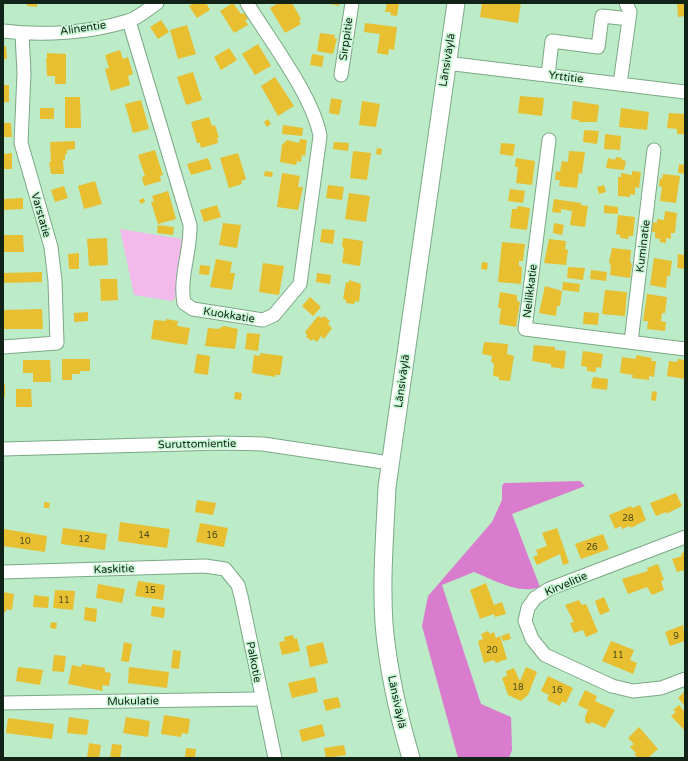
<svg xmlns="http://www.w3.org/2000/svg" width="688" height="761" font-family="'Varela Round',sans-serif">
	<rect width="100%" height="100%" fill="#bcebc7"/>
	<path fill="#f4b9eb" d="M120,229L182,239L175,299L172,301L134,295Z"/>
	<path fill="#da7cce" d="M580,481L585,486L512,514L540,587C519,595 494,580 474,572L442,585L481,704L511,717L512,750L509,758H458L422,626L428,596L492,522L502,500V486L504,483Z"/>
	<path fill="#e7bf30" d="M27,3H37V7L27,6Z
		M194,3H206L210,10L197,18L189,6Z
		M233,3L241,14L244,13L248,19L245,20L248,25L234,33L220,11Z
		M278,3H292L301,19L299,20L301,24L285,33L270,8Z
		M326,3H339V6Z
		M387,3H399L397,16L390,15L391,12H385Z
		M482,3H521L518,23L480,17Z
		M677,3H685V16L678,17Z
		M161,20L169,32L158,39L150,27Z
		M365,23L397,27L394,50L389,49L388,55L377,53L380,34L364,32Z
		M187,25L196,54L178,59L170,30Z
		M320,33L335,35L334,38L337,39L333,54L317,51Z
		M258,44L271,66L255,75L242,54Z
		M3,46H6L7,59H3Z
		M229,48L237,60L221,70L214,57Z
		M120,50L123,59L128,57L133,74L128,76L130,85L111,91L105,69L109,68L105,55Z
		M47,53L66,54V84H55V76H47L46,59H47Z
		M312,54L324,56L322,67L310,65Z
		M193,72L202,100L186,105L177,77Z
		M275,77L294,106L278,116L261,86Z
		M3,85H9V102H3Z
		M520,96L544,98L542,116L518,113Z
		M65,97H80L81,128H65Z
		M331,98L342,100L339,115L329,113Z
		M141,100L149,129L133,133L125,104Z
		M362,101L380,104L376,127L359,125Z
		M573,101L599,105L597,122H579V120L571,119Z
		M40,108H54V119H40Z
		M621,108L649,112L647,130L619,127Z
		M669,113L685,114V134H677V129L667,128Z
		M209,117L212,126L215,125L219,138H217L218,143L201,148L200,143H197L191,122Z
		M268,119L271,124L267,127L264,122Z
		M3,123H11L12,137H3Z
		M283,125L303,128L302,136L282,134Z
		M584,130L599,131L597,144L583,142Z
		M605,134L621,136L620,150L604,149Z
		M300,139L307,140L305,156L302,155L301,162L297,161L296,165L280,162L282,145L287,140L299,143Z
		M75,141V149L67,150V154H65V160H63L64,174H51L49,162H51L50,142Z
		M334,142L349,143L348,151L333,149Z
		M501,143L515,144L513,156L500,154Z
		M377,148L382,149L381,155L376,154Z
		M155,150L163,175L160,176L161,181L144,186L142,177L145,176L138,155Z
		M353,151L371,153L367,180L350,178Z
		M569,151L585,152L582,174L579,173L577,188L559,186L560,180H555L556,171L560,172L562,161L568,162Z
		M12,153V169H3V154Z
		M238,153L246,179L241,181L242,184L229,188L220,158Z
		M616,157L622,158V160L626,161L624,170L606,168L608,158L615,160Z
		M208,158L212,169L191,175L187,164Z
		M516,158L535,161L532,185L516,183L518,167H515Z
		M679,164L685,165V174L678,173Z
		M265,171L273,172L272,177L264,176Z
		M632,171L641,172L639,188L635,187V195L630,194V197L618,196V177H621V173L632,175Z
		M282,173L300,176L298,187H303L298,210L277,207Z
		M663,174L680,176L676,203L660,201L662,187L659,186L660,178L662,179Z
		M95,181L102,204L84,209L78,186Z
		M328,185L344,187L342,200L326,198Z
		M604,185L606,192L599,194L597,187Z
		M64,186L68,198L55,202L51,190Z
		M510,189L525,191L523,203L508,201Z
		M168,191L176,219L158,224L151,202L154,201L152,196Z
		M349,193L370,196L366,222L345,219Z
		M23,198V209L3,210V199Z
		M144,198L145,202L141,204L139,200Z
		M554,199L581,203V205L588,206L585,227L570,225L572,211L561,209V213L552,212Z
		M217,205L221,217L204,222L200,210Z
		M604,205L618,207V214L604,213Z
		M518,206L530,208L527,230L510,228L512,209H517Z
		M665,211L677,213L675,233H671V239L666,238V243L660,242V239L655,238V232H652L653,222L657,223V219L664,220Z
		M618,215L635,217L633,236H629L628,239L620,238V235L616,234Z
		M223,223L241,225L237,248L219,245Z
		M554,223L564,225L562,235L553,233Z
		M158,225L174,227L173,235L157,233Z
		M322,229L335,230L333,244L320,242Z
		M3,235H23L24,252H3Z
		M107,238L108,265L89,266L87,239Z
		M343,238L363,241L360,266L342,263L344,249L342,246Z
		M549,239L566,241L565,249L568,250L566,265L544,263Z
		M502,242L525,244L523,261H519V266L522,267L521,284L498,282Z
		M612,248L631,250L630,261L632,265L630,278L610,275L611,266L609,262Z
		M79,253V269H69L68,254Z
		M678,254L685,255V269L677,268Z
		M654,258L672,261L670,276H667L666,288L650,285Z
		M216,259L232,262L230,273H235L232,290L210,287Z
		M482,262L488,263L487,270L481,269Z
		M263,263L284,266L279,295L259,292Z
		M200,265L210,266L209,275L199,274Z
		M568,267L585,268L583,280L567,278Z
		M591,270L607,272L606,281L590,279Z
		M42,272V282L3,283V273Z
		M317,273L331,275L330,284L316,282Z
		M100,279H117L118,300L101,301Z
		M349,280L361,284L359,302L355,301L354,304L346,303V300L343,299L346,282L349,283Z
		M563,282L580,284L579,292L562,290Z
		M545,286L562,291L560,306H557L556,316L539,313Z
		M605,290L627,292L625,316L602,314Z
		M500,292L517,295V301L520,302L516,327L499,324L501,308H498Z
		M647,294L667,297L665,313H662L661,321L666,322L665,331L647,329L648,321H643Z
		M310,297L321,307L313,316L302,306Z
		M42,309L43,329H3V310Z
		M88,312V321L74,322V313Z
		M584,312L599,313L598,325L583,324Z
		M318,316L322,318L324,316L330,321L328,324L332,328L324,339L321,336L317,342L313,339L312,341L306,337L307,335L305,332Z
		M166,319L178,321L177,326L190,328L187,345L151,339L154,320L166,321Z
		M224,326L238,329L235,349L205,346L208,328L218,329Z
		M247,333L260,334L258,351L245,349Z
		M484,342L508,344L507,354L514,356L510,381L499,380V377L493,376L494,363L491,362L492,356L482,354Z
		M534,345L555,347V350L566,351L564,369L551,367V364L532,361Z
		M583,351L603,354L601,368L596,367V372L587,371V367L581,366Z
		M260,353L283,356L280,375H275V377L252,373L254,355L260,356Z
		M197,354L210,356L208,375L194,373Z
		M636,355L652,358L651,361H656L654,377L649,376V380L632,378L633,375L620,373L622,357L636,359Z
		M62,359H90V371H80V374H72V380H62Z
		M678,359L685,360V379L667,376L669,361L677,362Z
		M23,360H50L51,382H33V373H23Z
		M593,377L608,379L607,390L591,388Z
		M3,384H5V397H3Z
		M16,389H31L32,407H16Z
		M652,391L657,392L656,401L651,400Z
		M235,392L242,393L241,400L234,399Z
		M676,493L682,506L666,514V512L656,516L650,503Z
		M197,500L216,503L213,515L195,512Z
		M44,502L50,503L49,508H44Z
		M640,505L646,520L631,528L630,526L622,529L621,526L615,529L609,515L631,506L632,508Z
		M120,522L170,529L167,548L118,541Z
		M200,523L228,528L224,547L196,542Z
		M63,528L107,534L105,550L61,544Z
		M557,528L569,563L563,565L560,554L537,565L533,557L538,555L536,550L547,546L542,533Z
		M4,529L47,536L45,552L3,546Z
		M603,534L609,549L581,559L575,544Z
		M684,552L685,570L677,572L672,559L682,556L681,554Z
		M658,564L664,580L661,581L664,590L652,595L647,587L628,594L622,579L648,571L647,568Z
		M138,581L165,585L163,600L135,596Z
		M486,583L494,605L502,602L506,614L495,617L494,614L480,619L470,590Z
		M98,584L125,589L122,603L96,598Z
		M55,590L75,591L73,610L53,608Z
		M3,592L14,594L12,610L6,609V612H3Z
		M34,595L49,597L48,608L33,607Z
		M604,597L610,611L600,615L595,601Z
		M579,600L582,605L586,604L598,632L586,637L583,630L574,633L570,623L574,622L565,605Z
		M152,606L165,608L164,618L151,616Z
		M85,607L97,609L96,622L84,620Z
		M51,622L57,623L56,629L50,628Z
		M683,625L685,641L670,646L665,632Z
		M488,631L490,634L494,632L496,638L500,636L507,659L496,663L494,660L484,663L478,641L483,639L481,634Z
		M509,633L511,639L503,641L501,636Z
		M293,635L294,639L297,638L300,651L282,655L279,642L285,641L284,637Z
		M611,641L634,650L630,660L637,663L633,674L602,661Z
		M124,642L132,644L129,662L121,661Z
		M323,642L328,663L310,667L306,646Z
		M173,650L181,651L179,669L171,668Z
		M54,655L66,656L64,672L52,671Z
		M82,664L105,668V672L111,673L109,686L102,685L103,691L68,684L72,665L81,667Z
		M18,667L43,670L40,685L16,681Z
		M129,667L169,672L167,688L128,683Z
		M526,667L537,672L528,695L521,701L508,695L502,678L507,676L506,671L514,668L520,681Z
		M548,676L573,688L566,703L562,701L560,706L547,700L549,695L541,691Z
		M315,677L318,692L292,698L288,683Z
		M585,690L597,696L595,701L615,710L605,728L592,722L589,724L585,722V717L588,710L578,705Z
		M684,692L685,694V706L678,698Z
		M338,697L341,707L326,711L323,700Z
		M679,705L685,712V731L671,716L676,712L673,710Z
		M164,715L190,719L188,734L182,733L181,737L161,734Z
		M69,717L89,720L87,735L67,733Z
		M126,717L150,721L148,737L123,733Z
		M8,718L54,724L52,739L6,733Z
		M322,724L325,736L302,742L299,730Z
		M639,727L658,749L648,758H638L634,754L636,753L630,747L634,744L628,738Z
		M89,743L101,745L99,758H87Z
		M112,744L122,745L120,758H110Z
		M344,745L346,755L326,758L324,748Z
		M186,748L196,749L195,758H185Z"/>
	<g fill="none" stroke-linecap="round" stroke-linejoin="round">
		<g stroke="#7ba886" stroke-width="15">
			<path id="minor" d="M129,21L190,225C191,251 179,277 184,303L193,309L263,320L274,315L300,284L320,136C313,96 269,39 247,3
				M3,31C43,36 89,33 128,21C138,18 148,9 157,3
				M446,63L685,92
				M341,75L352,3
				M548,75L552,41L598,47L602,16L629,19
				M620,84L630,12L626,3
				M549,140L525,329L685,349
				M631,342L654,150
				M3,347L57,343L55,281L51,247L21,143L24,73L22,34
				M3,449L219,443L263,444L390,463
				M685,537L549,589L535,598L528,608L525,621L532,639L545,655L612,686L633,691L661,688L685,679
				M3,572L205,566L225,569L238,585L241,596L275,758
				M3,703L262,699"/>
		</g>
		<g stroke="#7ba886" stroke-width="19">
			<path id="major" d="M411,758C398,714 388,670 384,624C381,578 385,533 387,487L456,3"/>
		</g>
		<use href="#minor" stroke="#fff" stroke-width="13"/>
		<use href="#major" stroke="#fff" stroke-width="17"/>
	</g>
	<g text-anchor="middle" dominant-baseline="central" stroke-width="3.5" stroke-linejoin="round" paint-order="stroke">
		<g font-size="9" fill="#464a1c">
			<text x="628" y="518">28</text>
			<text x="144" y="535">14</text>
			<text x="212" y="535">16</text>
			<text x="84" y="539">12</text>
			<text x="25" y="541">10</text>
			<text x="592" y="547">26</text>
			<text x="150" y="590">15</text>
			<text x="64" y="600">11</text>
			<text x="676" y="636">9</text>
			<text x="492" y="650">20</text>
			<text x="618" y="655">11</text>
			<text x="518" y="687">18</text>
			<text x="557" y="690">16</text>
		</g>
		<g font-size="11" fill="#112316" stroke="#c9f8d4">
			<text transform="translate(83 28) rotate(-8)">Alinentie</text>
			<text transform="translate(346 39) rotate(-82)">Sirppitie</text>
			<text transform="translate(447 60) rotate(-81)">Länsiväylä</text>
			<text transform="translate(566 77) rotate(7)">Yrttitie</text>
			<text transform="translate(41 215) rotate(74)">Varstatie</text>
			<text transform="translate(643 246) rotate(-83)">Kuminatie</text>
			<text transform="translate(530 291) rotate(-83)">Neilikkatie</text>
			<text transform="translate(229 315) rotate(9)">Kuokkatie</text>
			<text transform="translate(402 381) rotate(-82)">Länsiväylä</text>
			<text transform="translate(197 444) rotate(-1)">Suruttomientie</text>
			<text transform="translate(114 569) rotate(-2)">Kaskitie</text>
			<text transform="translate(566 584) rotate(-23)">Kirvelitie</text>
			<text transform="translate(254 662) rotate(79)">Palkotie</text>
			<text transform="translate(133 701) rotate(-1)">Mukulatie</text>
			<text transform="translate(397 702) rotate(78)">Länsiväylä</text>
		</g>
	</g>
	<rect width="688" height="761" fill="none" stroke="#112316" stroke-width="8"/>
</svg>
